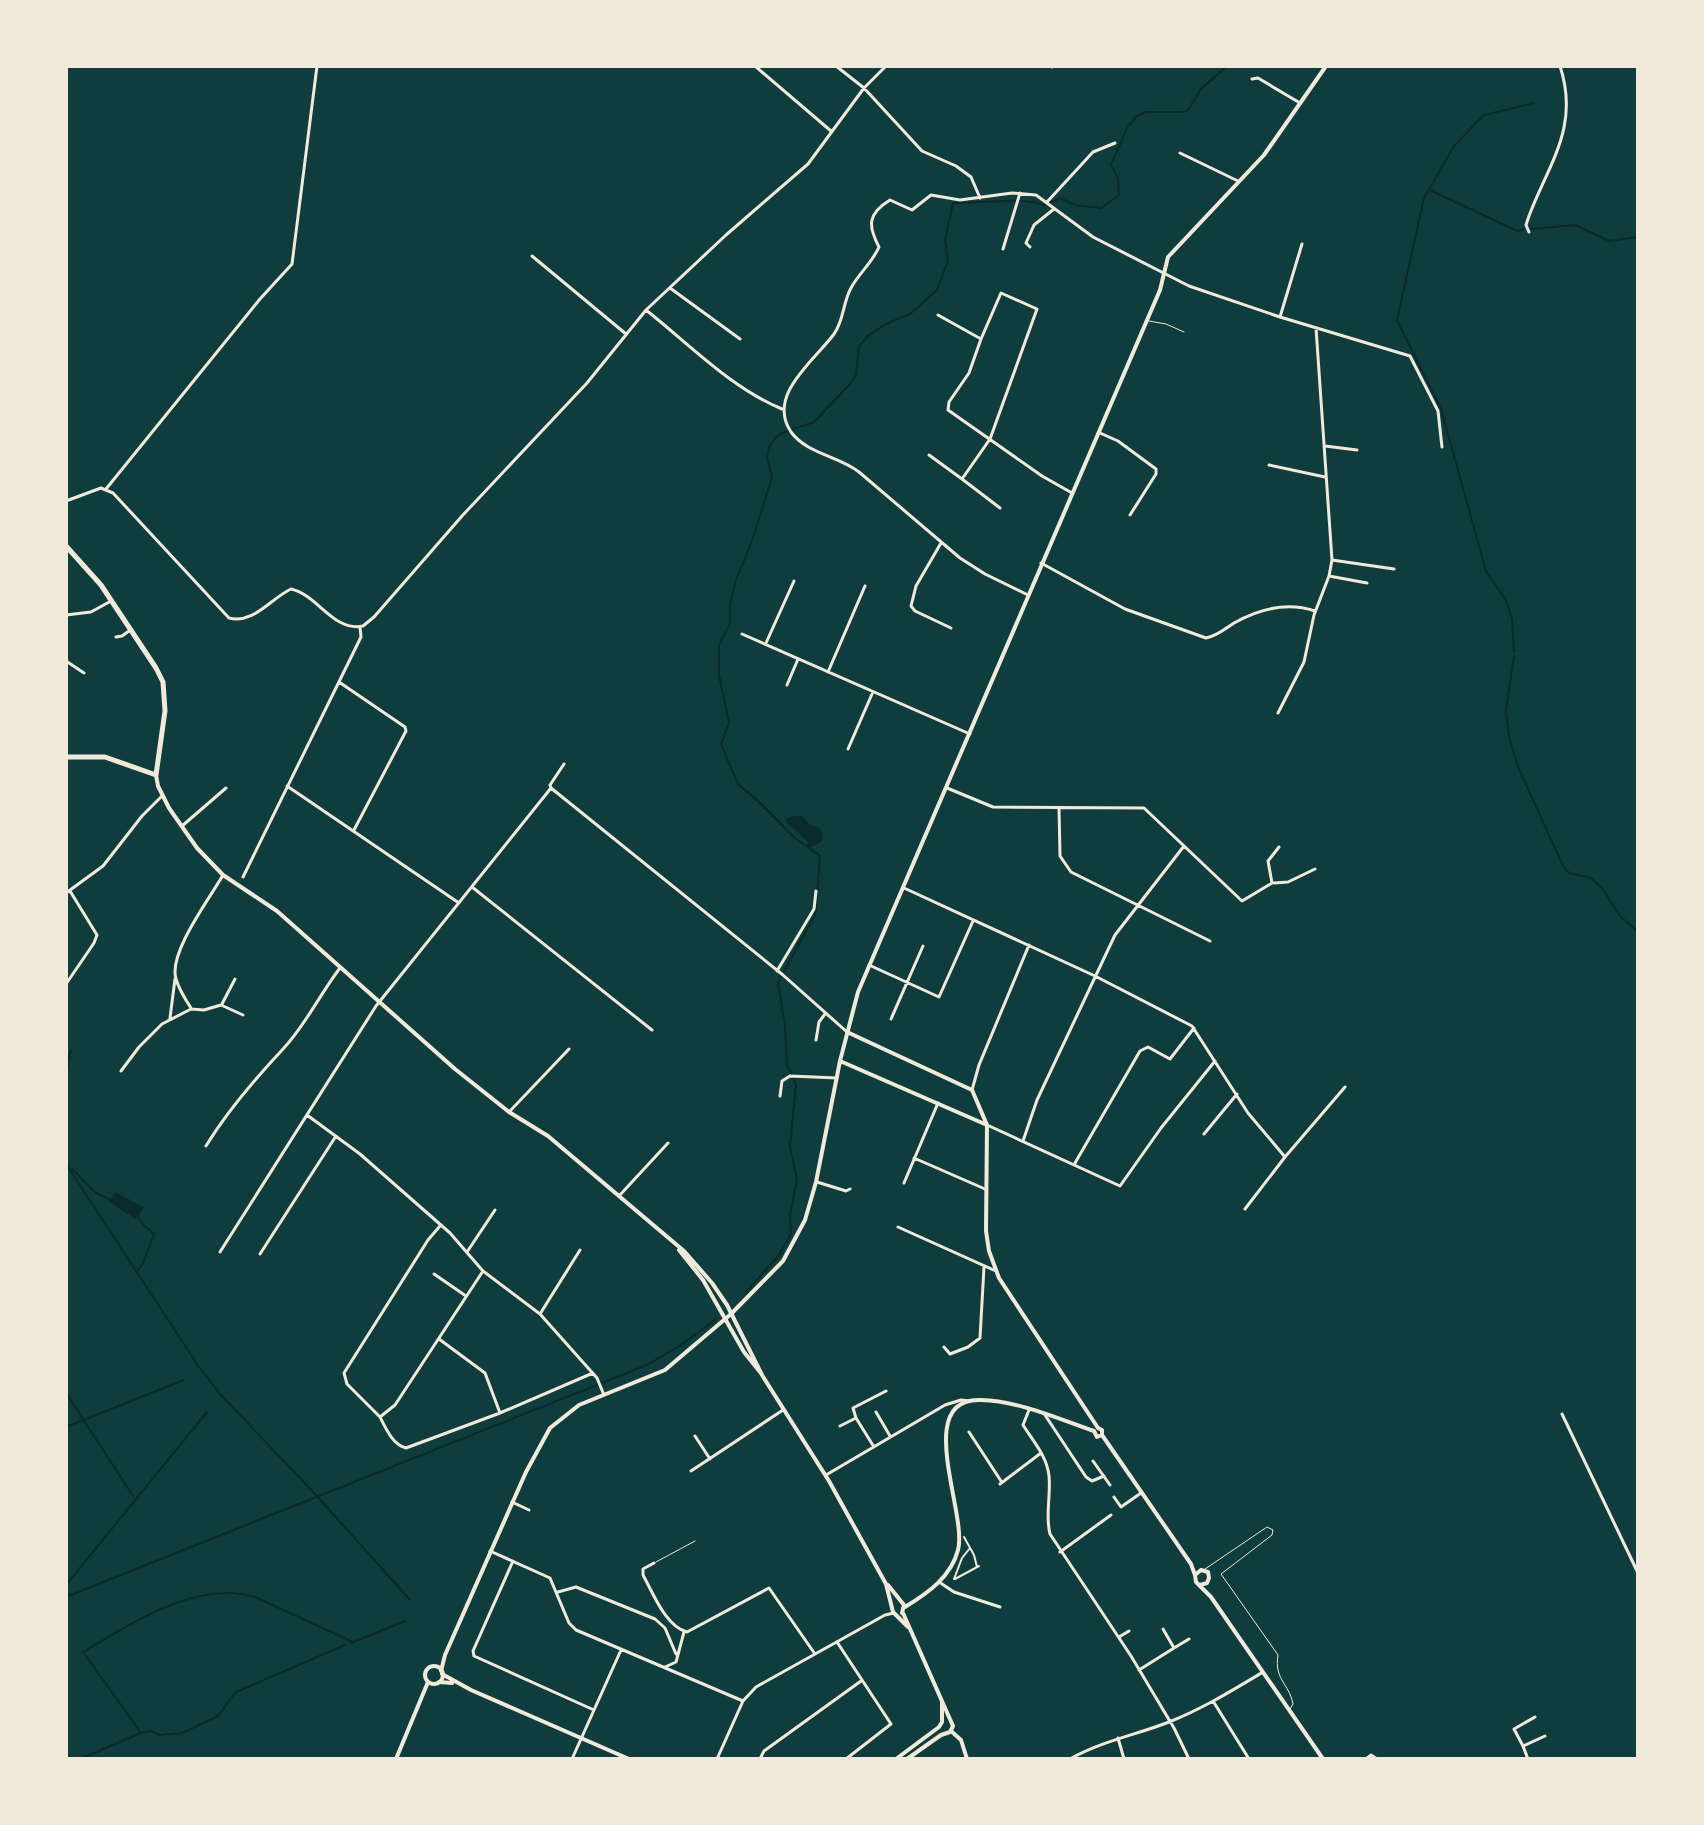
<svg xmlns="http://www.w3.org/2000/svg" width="1704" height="1825" font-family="'Source Sans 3',sans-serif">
	<rect width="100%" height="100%" fill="#0f3d3e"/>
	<path fill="#0a2a2b" d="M794,816H802L809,824L820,828L823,837L821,842L810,848L806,846L808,842L785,821L786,818Z
		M115,1192L144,1207L136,1219L109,1202Z"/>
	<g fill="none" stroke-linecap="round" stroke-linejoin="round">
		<path stroke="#0a2a2b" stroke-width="2" d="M1430,190L1517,231L1523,230
			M1531,229L1575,225L1609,241L1638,237
			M1514,652L1512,619L1506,600L1486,571L1441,409L1397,320L1424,198L1454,146L1484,115L1534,103
			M1514,656L1506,710L1509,737L1518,767L1563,866L1569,873L1591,878L1602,888L1620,916L1638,932
			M66,1073L71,1050
			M66,1164L199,1367L221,1395L317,1496L410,1600
			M72,1169L96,1193L111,1200
			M136,1272L143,1264L154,1234L143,1224L137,1215
			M746,1292L779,1255L791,1234L790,1216L797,1179L790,1147L796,1084L787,1065L785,1026L778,982L815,915L820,861L819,855L795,838L757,800L738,784L721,744L729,723L719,675V645L730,624V605L735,583L753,538L772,477L767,458L769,447L775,438L782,433L814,422L851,383L856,375L859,346L869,335L886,324L910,314L937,290L948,261L945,240L953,203C984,204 1014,196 1044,205L1060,198L1075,205L1101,208L1119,195L1118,178L1111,165L1128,126L1137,116L1146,112H1183L1188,110L1201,89L1227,66
			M66,1393L133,1496
			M66,1427L184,1380
			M66,1585L207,1412
			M66,1597L647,1365L681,1345L716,1319
			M351,1643L405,1621
			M141,1733L83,1652C132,1624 196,1579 255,1597L353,1642
			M80,1759L141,1733L151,1731L159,1735L182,1733L218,1716L236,1692L345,1645"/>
		<path stroke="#f1e9da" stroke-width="1" d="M1149,321L1166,324L1184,332
			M656,1562L695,1541
			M1205,1569L1267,1527L1273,1530L1272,1535L1221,1574L1278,1655C1274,1680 1289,1683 1293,1704L1290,1709"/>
		<path stroke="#f1e9da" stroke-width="2" d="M964,1537L974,1555L977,1567
			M954,1579L962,1558L970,1548
			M955,1579L979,1566"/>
		<path stroke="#f1e9da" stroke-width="3" d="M755,66L831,131
			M836,66L864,88L922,151L956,166L971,177L980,198
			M1051,66L1052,67
			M1252,79L1258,78L1300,103
			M1180,153L1238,181
			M1047,202L1093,152L1115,143
			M1529,232L1526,225L1529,216C1549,163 1580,127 1560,66
			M1030,247L1026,243L1034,225L1054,209
			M1003,249L1020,193
			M532,256L626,334
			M670,288L740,339
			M646,310C689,344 731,388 782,409
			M938,315L981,339L969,373L949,402L948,410L1042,476L1072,493
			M1280,317L1302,244
			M1100,433L1118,441L1156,469V474L1130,515
			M1325,446L1357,450
			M929,455L962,479L990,439L1037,309L1001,293L981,339
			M1269,465L1325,477
			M962,479L1000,508
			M106,489L260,299L292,264L317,66
			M66,501L101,488L113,493L229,618C254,624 270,599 291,589C318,595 333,632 363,626L374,617L462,516L587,383L646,310L726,235L808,164L864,88L886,66
			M941,543L916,586L911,606L915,611L951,628
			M1332,560L1394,569
			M1041,563L1125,609L1206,638C1217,636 1225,629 1234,623C1259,609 1288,602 1315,611
			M1329,576L1367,583
			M1028,595L985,574L960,558L859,472C839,456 807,454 791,432C766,395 815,360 834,334C844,320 843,302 851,288C859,273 872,263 879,247C868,226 867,214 890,200L912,210L931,195L960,200L1012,193L1036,195L1093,237L1189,286L1280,317L1410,356L1438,411L1442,447
			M66,615L91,612L111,601
			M742,634L970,734
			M116,637L122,636L129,631
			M766,643L794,581
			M66,661L84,673
			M828,672L865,586
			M339,682L405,727L406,731L354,830
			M787,685L798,659
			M1278,713L1304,662L1314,615L1329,576L1332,560L1316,328
			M848,749L872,694
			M287,786L459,903
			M551,788L783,975L847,1032
			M947,788L993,807L1144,808L1242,901L1272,883L1268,861L1279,847
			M1059,808L1060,856L1071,872L1210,941
			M182,826L226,788
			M243,877L361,637L360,627
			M1274,883L1288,882L1315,869
			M472,887L652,1030
			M904,888L1095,976L1192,1026L1248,1113L1285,1157
			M66,893L103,866L142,816L162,796
			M869,965L939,997L973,921
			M777,971L814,909L816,891
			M66,984L94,943L97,935L70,891
			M222,1004L235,979
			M191,1008C185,999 179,989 176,979C168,953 210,898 223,875
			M170,1018L175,979
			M891,1019L923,946
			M816,1040L819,1022L825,1014
			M121,1071L139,1047L162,1024L191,1009L204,1010L221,1005L243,1015
			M972,1090L979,1065L1029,945
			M780,1096L782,1081L790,1076L837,1078
			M509,1112L569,1049
			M307,1115L360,1154L450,1233L483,1271L540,1314L597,1378L604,1395
			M987,1125L1120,1186L1161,1128L1215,1061
			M1204,1134L1237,1094
			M1023,1141L1037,1100L1115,935L1184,846
			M206,1146C228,1110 254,1080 283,1049C305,1026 320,994 340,968
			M914,1158L985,1189
			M1075,1163L1140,1051L1148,1047L1170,1059L1194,1028
			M817,1182L846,1191L850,1189
			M904,1183L938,1103
			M619,1196L668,1143
			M1245,1209L1285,1157L1345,1087
			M440,1226L428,1240L344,1373L347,1384L380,1417L395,1405L483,1271
			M898,1227L996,1271
			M220,1252L376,1006L551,788L550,785L564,764
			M467,1252L495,1210
			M260,1254L336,1136
			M434,1274L466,1296
			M540,1314L580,1250
			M439,1339L485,1373L500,1413
			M944,1347L950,1354L968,1347L980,1338L984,1267
			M1029,1410L1023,1425C1033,1441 1047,1456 1049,1476C1051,1496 1045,1515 1050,1534L1131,1656L1174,1728L1189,1759
			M876,1412L890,1436
			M1562,1414L1638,1573
			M1045,1415L1086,1477L1092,1481L1104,1476
			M380,1417C386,1429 393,1445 406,1448L500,1413L593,1373
			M856,1418L874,1447
			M840,1426L856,1418L853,1408L886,1391
			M969,1432L1001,1481
			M695,1436L710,1459
			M1093,1461L1110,1485
			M691,1471L783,1410
			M826,1475L945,1405L961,1400L970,1401
			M1000,1484L1041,1453
			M1114,1497L1121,1507L1141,1493
			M512,1502L529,1510
			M490,1551L550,1578L569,1623L576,1630L743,1701
			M1060,1552L1111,1515
			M513,1561L473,1651L474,1656L594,1710
			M654,1563L643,1569V1575C653,1593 666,1627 687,1632L769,1588L815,1654
			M939,1582L954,1592L1000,1607
			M558,1592L576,1587L655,1619L665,1628L676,1654
			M1119,1637L1129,1631
			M837,1642L891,1724L846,1759
			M1174,1648L1189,1639
			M665,1667L676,1662L684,1632
			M1139,1670L1174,1648L1163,1629
			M1213,1701L1249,1759
			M1118,1738L1124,1759
			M1523,1746L1514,1729L1535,1717
			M572,1759L621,1650
			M717,1759L743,1701L756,1687L885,1615L894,1613
			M760,1759L764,1751L861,1681
			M1070,1759C1102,1741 1136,1735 1169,1722C1202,1709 1233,1690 1263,1672
			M1366,1759L1371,1755L1377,1759
			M1528,1759L1523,1746L1545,1736"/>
		<path stroke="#f1e9da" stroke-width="4" d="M847,1032L972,1090L987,1125L986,1231L989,1251L999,1278L1098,1428L1102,1430V1435L1191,1564L1195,1575
			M840,1061L987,1125
			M731,1314L783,1261L805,1220L816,1182L840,1061L858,992L1160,290L1168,257L1264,155L1326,66
			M1201,1570L1195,1575L1196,1582L1211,1597L1323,1759
			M1200,1585L1207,1583L1209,1578L1208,1572L1201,1570
			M905,1607C928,1593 951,1577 958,1550C968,1514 912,1397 981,1400C1019,1401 1059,1419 1094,1431L1097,1437L1102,1435
			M442,1674L471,1690L629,1759
			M439,1682L452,1683
			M951,1731L961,1740L967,1759"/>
		<path stroke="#f1e9da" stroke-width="4" d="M156,775L158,786L169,808L197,848L223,875L277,911L455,1069L509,1112L548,1136L684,1251L712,1283L727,1305L762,1375L829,1481L886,1584L893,1612L908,1627
			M679,1250L703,1280L744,1352L760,1372
			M888,1585L904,1605L902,1613
			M903,1613L953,1726L950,1732L941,1735L907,1759
			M425 1675a9 9 0 1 1 18 0a9 9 0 1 1-18 0Z
			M441,1671L445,1655L526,1472L550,1428L579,1405L665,1370L731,1314
			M396,1759L428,1682
			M896,1759L939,1727L942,1722V1702"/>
		<path stroke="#f1e9da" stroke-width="5" d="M66,546L101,585L156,668L163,682L165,711L156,775L105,757H66"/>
	</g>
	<rect width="1704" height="1825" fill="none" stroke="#f1e9da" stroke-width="136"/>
</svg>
